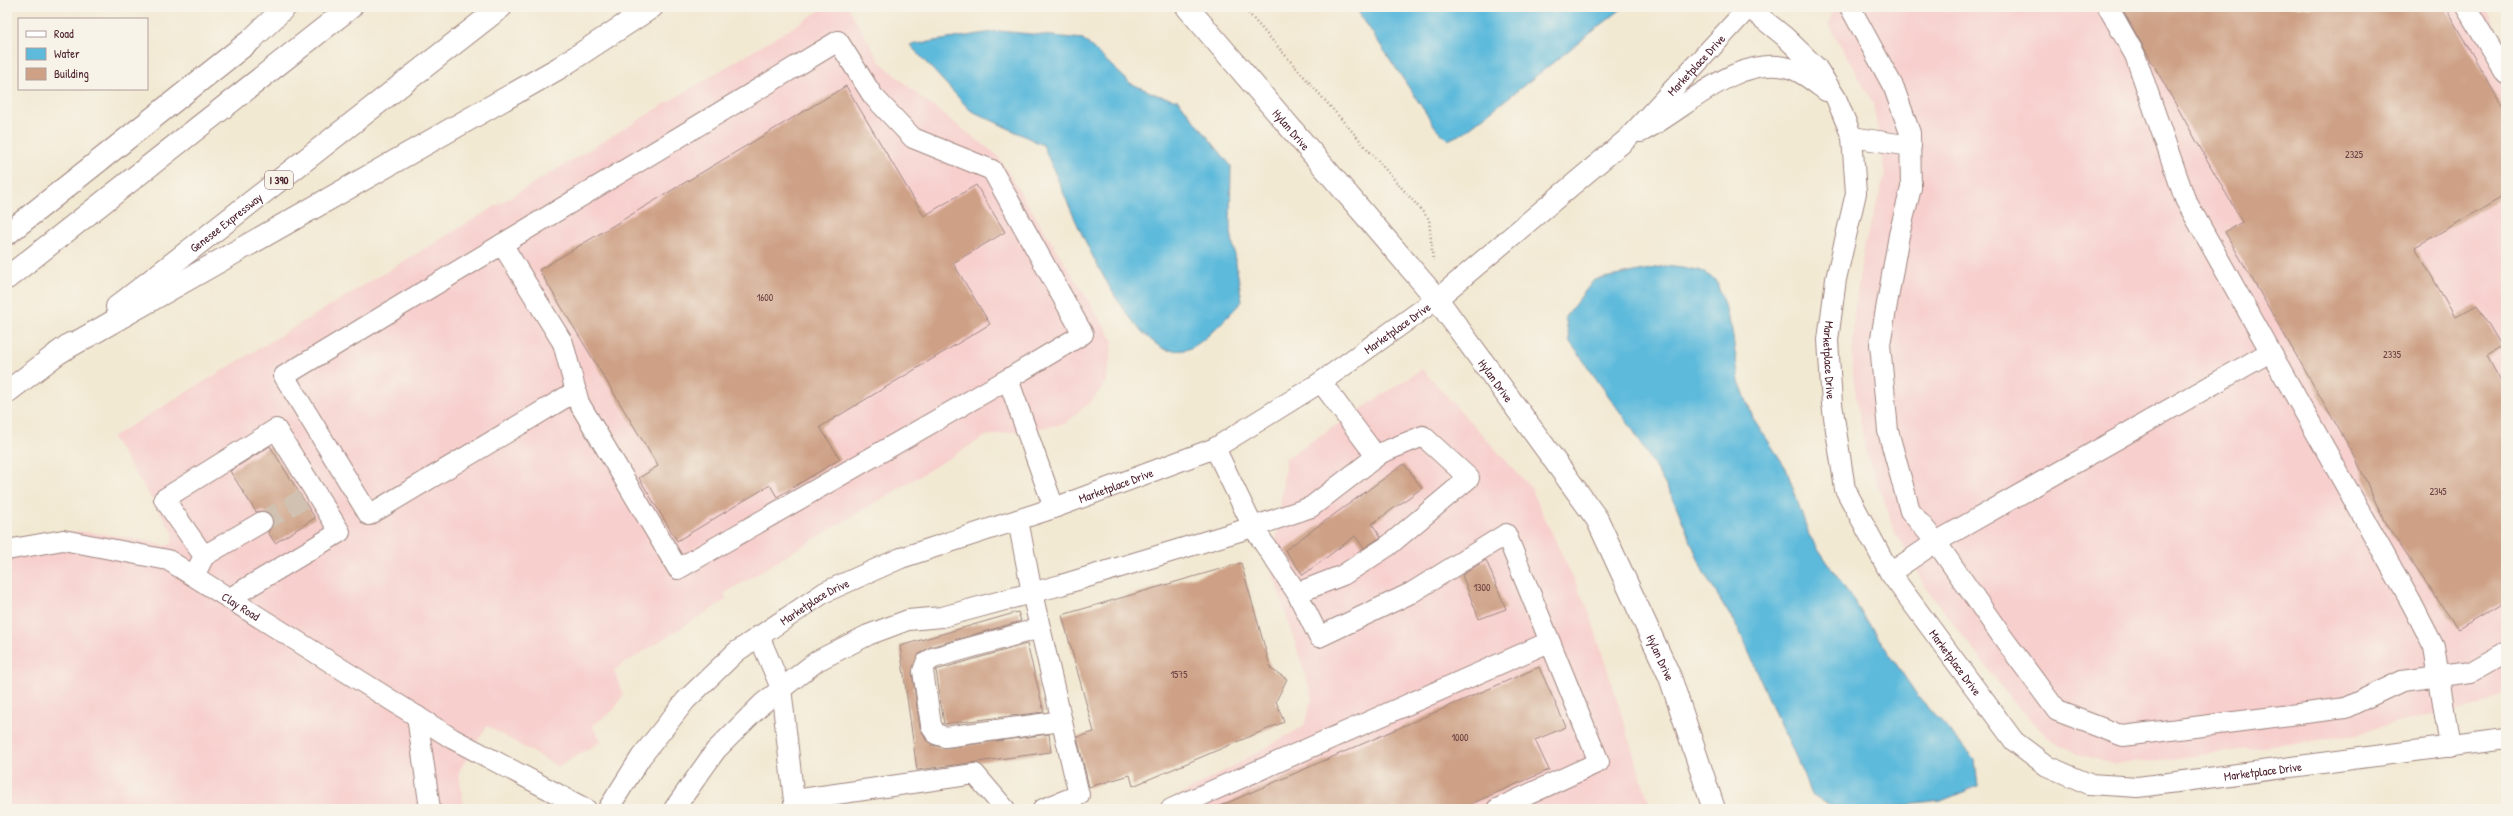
<svg xmlns="http://www.w3.org/2000/svg" width="2513" height="816" font-family="'Patrick Hand',sans-serif">
	<rect width="100%" height="100%" fill="#f7f3e8"/>
	<filter id="ink" filterUnits="userSpaceOnUse"><feTurbulence type="fractalNoise" baseFrequency=".025" numOctaves="2"/><feDisplacementMap in="SourceGraphic" scale="8" xChannelSelector="R" yChannelSelector="G"/><feConvolveMatrix kernelMatrix="1 2 1 2 8 2 1 2 1" color-interpolation-filters="sRGB"/></filter>
	<filter id="wash" filterUnits="userSpaceOnUse"><feTurbulence type="fractalNoise" baseFrequency=".012" numOctaves="4" result="noise"/><feDisplacementMap in="SourceGraphic" scale="16" xChannelSelector="R" yChannelSelector="G"/><feGaussianBlur stdDeviation="0.9" result="paint"/><feColorMatrix in="noise" values="0 0 0 0 0 0 0 0 0 0 0 0 0 0 0 0 0 1.4 0 .05"/><feComposite in="paint" operator="in"/></filter>
	<g filter="url(#wash)">
		<rect width="100%" height="100%" fill="#f2e9d3"/>
		<path fill="#f7d0ce" d="M826,7H848L880,62L923,99L997,155L1113,340L1106,382L1093,399L1065,424L986,436L725,593L726,600L614,670L623,695L614,710L592,726L602,741L558,767L487,726L459,771L464,809H7V541L78,531L131,538L166,546L172,543L173,533L112,437Z
			M1833,7H2484L2506,45V692L2485,704L2379,727L2357,735L2155,761L2114,764L2078,754L2047,737L2010,698L1926,588L1896,535L1865,450L1852,370L1854,311L1865,243L1885,175L1873,103L1829,25Z
			M1422,369L1531,488L1590,614L1651,809H1156L1304,726L1312,697L1272,570L1286,458Z"/>
		<path fill="#5dbadb" stroke="#546c83" d="M1355,7H1624L1463,133L1448,140L1436,128Z
			M999,31L1083,39L1130,83L1157,95L1178,100L1231,166L1230,225L1242,301C1232,312 1201,346 1188,349C1183,351 1168,351 1164,349C1112,321 1067,199 1043,145L970,110L910,45Z
			M1665,266L1699,270L1716,280L1732,330L1739,381L1753,418L1786,468L1809,535L1917,695L1975,760L1978,786L1941,801L1873,809L1830,806L1810,793L1802,769L1778,720L1741,634L1703,571L1673,498L1633,430L1570,342L1565,317L1594,280Z"/>
		<g id="blocks">
			<path fill="#cea186" d="M2121,7H2445L2506,113V195L2415,247L2455,317L2477,305L2502,347L2487,356L2506,391V601L2458,629L2386,525L2355,457L2225,232L2242,222Z
				M846,86L924,216L976,185L1005,232L953,263L990,324L820,427L840,459L777,497L770,485L677,541L639,478L658,466L539,270Z
				M270,446L315,518L275,543L268,532L273,522L272,516L262,511L256,512L230,471Z
				M1404,464L1422,488L1372,524L1381,537L1364,548L1355,536L1303,575L1285,550Z
				M1486,560L1506,609L1479,619L1462,575Z
				M1241,563L1271,669L1287,679L1276,701L1284,722L1133,786L1130,775L1089,787L1077,737L1094,732L1062,615Z
				M1018,612L1021,621L930,647L919,654L912,673L920,727L926,740L932,745L946,748L1049,734L1051,752L917,770L900,646Z
				M1027,644L1044,712L944,724L936,670Z
				M1539,667L1566,727L1535,740L1549,770L1459,809H1213Z"/>
		</g>
	</g>
	<g filter="url(#ink)">
		<use href="#blocks" fill-opacity="0" stroke="#9e847f" stroke-width="1"/>
		<g fill="none" stroke-linecap="round" stroke-linejoin="round">
			<path stroke="#d0c1b1" stroke-width="20" stroke-dasharray="20 10" stroke-linecap="butt" d="M262,522L303,499"/>
			<g stroke="#9e847f" stroke-width="22">
				<g id="minor">
					<path id="s1" d="M1748,7L1784,36L1817,68L1836,98L1852,137L1856,193L1836,279L1828,340L1832,404L1845,489L1890,573L2014,741L2047,766L2089,784L2138,787L2506,739"/>
					<path d="M1850,7L1894,88L1910,133L1911,188L1899,235L1880,344L1888,431L1910,511L1936,542L2001,635L2057,711L2123,736L2218,724L2345,708L2402,681L2471,672L2506,652"/>
					<path d="M2108,7L2135,55L2185,199L2412,604L2434,647L2450,747"/>
					<path d="M2466,7L2506,74"/>
					<path d="M1641,132C1685,110 1733,57 1785,67C1800,70 1814,82 1826,91"/>
					<path d="M1852,137L1911,146"/>
					<path d="M502,244L563,343L579,403L678,569L1008,379"/>
					<path d="M1321,382L1376,456"/>
					<path d="M576,391L369,515L284,376L838,41L873,96L913,138L992,170L1083,334L1008,379L1054,508"/>
					<path d="M1215,448L1253,527L1311,507L1381,453L1423,436L1469,478L1388,546L1343,575L1297,593"/>
					<path d="M1018,520L1032,593L1079,795L1043,809"/>
					<path id="s2" d="M7,550L63,540L168,560L453,739L586,809"/>
					<path d="M204,556L262,522"/>
					<path d="M1890,573L1936,542L2270,352"/>
					<path d="M194,576L204,556L164,499L276,429L340,532L230,598"/>
					<path d="M1040,628L933,658L926,663L923,671L931,725L936,734L945,737L1062,721"/>
					<path d="M759,636L781,688L795,809"/>
					<path d="M417,716L430,809"/>
					<path d="M794,800L975,774L1005,809"/>
					<path id="s3" d="M608,809L641,757L686,700L736,652L825,592L901,558L1054,508L1215,448L1321,382L1437,299L1627,139L1749,7"/>
					<path d="M674,809L716,750L762,704L817,661L868,635L908,620L942,617L1061,585L1253,527L1297,593L1319,637L1411,593L1506,534L1599,762L1497,809"/>
					<path d="M1171,809L1549,642"/>
				</g>
			</g>
			<g stroke="#9e847f" stroke-width="24">
				<g id="major">
					<path id="s4" d="M1187,7L1437,299L1597,519L1670,677L1714,809"/>
				</g>
			</g>
			<g stroke="#9e847f" stroke-width="24">
				<g id="highway">
					<path d="M7,234L251,40L285,7"/>
					<path d="M7,278L351,7"/>
					<path id="s5" d="M117,307L501,7"/>
					<path d="M58,353L559,68L652,7"/>
					<path d="M7,392L70,344"/>
				</g>
			</g>
			<path stroke="#9e847f" stroke-width="2.5" stroke-dasharray="1 3" stroke-linecap="butt" d="M1243,7L1429,219L1433,261"/>
			<use href="#minor" stroke="#fff" stroke-width="20"/>
			<use href="#major" stroke="#fff" stroke-width="22"/>
			<use href="#highway" stroke="#fff" stroke-width="22"/>
		</g>
	</g>
	<g text-anchor="middle" dominant-baseline="central" stroke-width="3.5" stroke-linejoin="round" paint-order="stroke">
		<g font-size="10" fill="#6b4042">
			<text x="2354" y="154">2325</text>
			<text x="765" y="297">1600</text>
			<text x="2392" y="354">2335</text>
			<text x="2438" y="491">2345</text>
			<text x="1482" y="587">1300</text>
			<text x="1179" y="674">1575</text>
			<text x="1460" y="737">1000</text>
		</g>
		<rect fill="#f7f3e8" stroke="#7e5f64" stroke-width="1" x="265" y="171" width="28" height="18" rx="3"/>
		<g font-size="11" font-weight="bold" fill="#4a1f2b">
			<text x="279" y="180">I 390</text>
		</g>
		<g font-size="12" fill="#4a1f2b" stroke="#f7f3e8">
			<text stroke="none"><textPath href="#s3" startOffset="1344">Marketplace Drive</textPath></text>
			<text stroke="none"><textPath href="#s4" startOffset="161">Hylan Drive</textPath></text>
			<text stroke="none"><textPath href="#s5" startOffset="138">Genesee Expressway</textPath></text>
			<text stroke="none"><textPath href="#s3" startOffset="945">Marketplace Drive</textPath></text>
			<text stroke="none"><textPath href="#s1" startOffset="396">Marketplace Drive</textPath></text>
			<text stroke="none"><textPath href="#s4" startOffset="485">Hylan Drive</textPath></text>
			<text stroke="none"><textPath href="#s3" startOffset="621">Marketplace Drive</textPath></text>
			<text stroke="none"><textPath href="#s3" startOffset="297">Marketplace Drive</textPath></text>
			<text stroke="none"><textPath href="#s2" startOffset="250">Clay Road</textPath></text>
			<text stroke="none"><textPath href="#s4" startOffset="809">Hylan Drive</textPath></text>
			<text stroke="none"><textPath href="#s1" startOffset="732">Marketplace Drive</textPath></text>
			<text stroke="none"><textPath href="#s1" startOffset="1092">Marketplace Drive</textPath></text>
		</g>
	</g>
	<rect width="2513" height="816" fill="none" stroke="#f7f3e8" stroke-width="24"/>
	<rect x="18" y="18" width="130" height="72" fill="#f7f3e8" stroke="#b29e9c"/>
	<rect x="26" y="31" width="20" height="6" fill="#ffffff" stroke="#b29e9c"/>
	<text x="54" y="38" font-size="12" fill="#4a1f2b">Road</text>
	<rect x="26" y="48" width="20" height="12" fill="#5dbadb" stroke="#b29e9c"/>
	<text x="54" y="58" font-size="12" fill="#4a1f2b">Water</text>
	<rect x="26" y="68" width="20" height="12" fill="#cea186" stroke="#b29e9c"/>
	<text x="54" y="78" font-size="12" fill="#4a1f2b">Building</text>
</svg>
